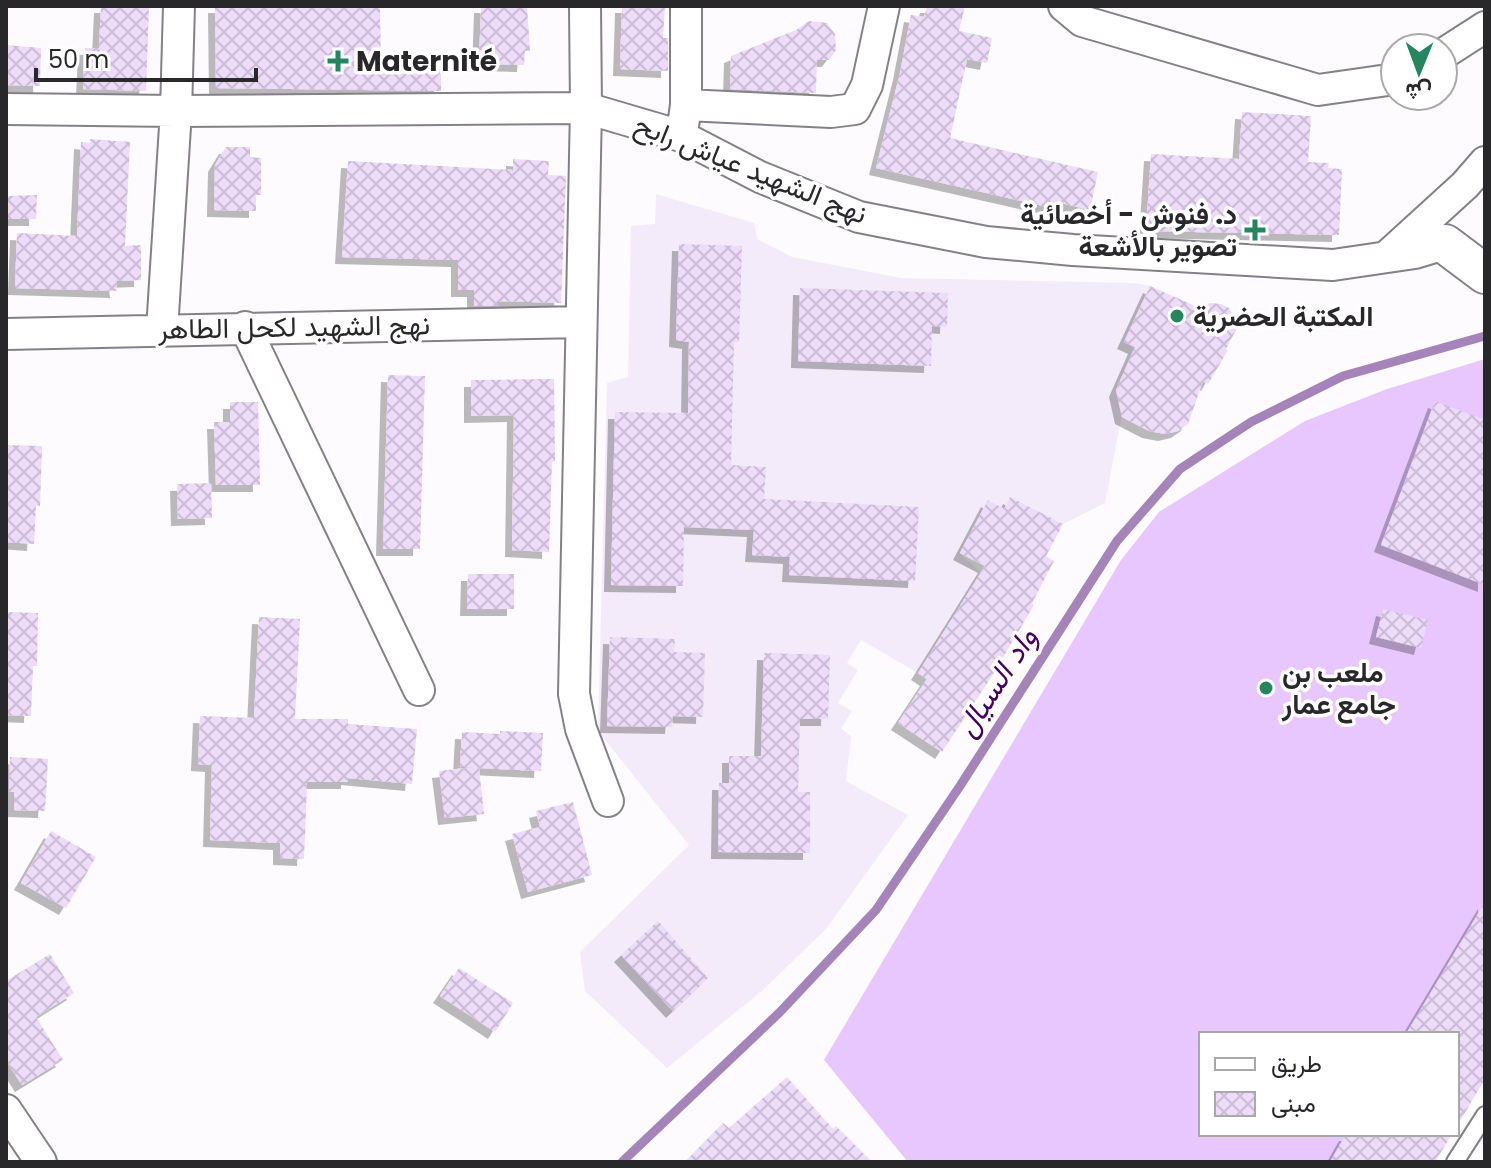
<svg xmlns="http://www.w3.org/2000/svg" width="1491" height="1168" font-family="Poppins,Vazirmatn,sans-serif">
	<defs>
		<pattern id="building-cross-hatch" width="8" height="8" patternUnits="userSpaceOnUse" patternTransform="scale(2)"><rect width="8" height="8" fill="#eddbf9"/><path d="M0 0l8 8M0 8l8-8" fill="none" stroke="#cbbcd6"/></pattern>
		<filter id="shadow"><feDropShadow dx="-7" dy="7" stdDeviation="0" flood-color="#0004"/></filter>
	</defs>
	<rect width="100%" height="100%" fill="#fdfbfe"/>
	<path fill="#f3ebfa" d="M656,194L754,223L757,239L792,257L901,278L1134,283L1150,286L1125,342L1135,347L1105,503L1063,524L1010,498L1004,509L988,501L960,553L981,573L918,673L861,640L847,663L858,670L838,703L852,711L841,729L851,736L846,781L908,815L826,929L763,990L667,1068L585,991L580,952L689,845L598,731L607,383L628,377L631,226L655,224Z"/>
	<path fill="#e8c7fe" d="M1485,359V1071L1457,1034H1201V1134H1445L1427,1162H908L824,1060L1121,560L1159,512L1305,421L1387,389Z"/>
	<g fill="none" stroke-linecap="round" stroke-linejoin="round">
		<path stroke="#a484b9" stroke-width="9" d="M622,1162L780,1012L876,910L960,786L1117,541L1180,469L1251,422L1343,376L1485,336"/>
	</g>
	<path fill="url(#building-cross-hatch)" filter="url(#shadow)" d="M101,6H149L146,91L83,89L85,48H99Z
		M215,6H380L381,66L441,67V91L216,88Z
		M481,6H527L530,51H525L524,65L479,64Z
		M622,6H665L663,38H668V71L620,69Z
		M927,6H965L959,31L992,38L987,63L967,59L950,138L1098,172L1090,210L1053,201L1052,208L876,168L900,73L911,15L924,17Z
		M809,21L827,23L835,34L836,50L829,60H817L816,93L730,89L731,56L796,30Z
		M6,45L41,48L40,86L6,85Z
		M1242,112L1311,116L1308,162L1329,163L1328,168L1342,169L1339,235L1146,231L1151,154L1239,159Z
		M90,139L130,142L125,246L141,245V280L116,281L117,291L15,288L17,233L77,236L81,142L90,143Z
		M226,147H250V157L261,158V195H256V211L214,210L215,165Z
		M513,159L549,161L548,175L566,176L561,303L498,301V306H474V290H458V260L342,257L348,161L513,170Z
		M37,195L36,219H6V196Z
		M679,244L742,246L739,342H734L731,465L766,467L764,499L919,507L915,581L789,575L790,557L752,555L754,530L684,527L683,586L611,585L615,412L688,413L689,342L676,340Z
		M1150,286L1200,308L1210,303L1221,304L1229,308L1235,318L1237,328L1226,349L1228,350L1208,384L1203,381L1188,424L1178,431L1165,434L1149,431L1122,417L1116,390L1135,347L1124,342Z
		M800,288L948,293L947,327L932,326L931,366L798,361Z
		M388,375L425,376L420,549H383Z
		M554,379L555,461L552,462L549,552L512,550L514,415L471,416V380Z
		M1435,401L1485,420V585L1381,545Z
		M230,402H258L260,485H216L214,422H230Z
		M6,445L42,446L40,506L36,505L34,544L6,542Z
		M211,483L212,518L178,519L177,484Z
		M1010,497L1063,524L1046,556L1054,561L1032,603L1034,605L992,676L942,752L898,723L927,679L918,673L985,566L960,553L988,500L1004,509Z
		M468,574H514V609H467Z
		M1383,609L1428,620L1421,648L1376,637Z
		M6,612L38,613L37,666H33L31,716L6,715Z
		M259,617L300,619L295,719H348V724L417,729L412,784L348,778V782H307L304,859L280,858V843L210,840L212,765L198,764L200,716L254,718Z
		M610,637L675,639L674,652L705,653L703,717L673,716L672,727L607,726Z
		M764,653L830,655L828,719H800L798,792H810V853L718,852L719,783H729V756H761Z
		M500,731L543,733L541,771L479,768L484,814L445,818L439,771L474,767H460L462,732L500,734Z
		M10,757L48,759L45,811L14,810V792H9Z
		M573,802L592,875L528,892L512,834L540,827L536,811Z
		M51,831L96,857L66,908L21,883Z
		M1485,902V1079L1457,1126V1034H1406Z
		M658,921L708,978L673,1011L621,955Z
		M50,954L74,993L36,1017L63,1060L22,1085L6,1060V981Z
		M459,968L513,1003L495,1032L440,996Z
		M787,1077L833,1129L836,1126L872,1162H685L723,1123L729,1128Z
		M1346,1134H1452L1435,1162H1330Z"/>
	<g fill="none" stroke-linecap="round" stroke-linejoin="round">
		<g stroke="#848087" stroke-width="20">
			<path id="service" d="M1455,1162L1485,1115"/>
		</g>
		<g stroke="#848087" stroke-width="34">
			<path id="minor" d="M585,6L586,108L574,694L581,729L608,801
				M1064,6L1082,21L1318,90L1395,79
				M1443,54L1485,27
				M686,105L831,112L855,109L867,85L884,6
				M6,109L176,111L586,108L681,136L760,177L859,217L986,242L1073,250L1333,265L1415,253L1445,244
				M683,126L686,105V6
				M1386,257L1465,185L1485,162
				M245,327L419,690
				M162,330L176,111L179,6
				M6,334L581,322
				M6,1110L41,1162"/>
		</g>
		<g stroke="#848087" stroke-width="42">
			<path id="tertiary" d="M1445,244L1485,274"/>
		</g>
		<use href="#service" stroke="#fff" stroke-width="16"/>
		<use href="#minor" stroke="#fff" stroke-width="30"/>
		<use href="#tertiary" stroke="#fff" stroke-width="38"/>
	</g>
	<g fill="#24855e" stroke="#fff" stroke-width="3">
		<path d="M334 49h8v8h8v8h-8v8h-8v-8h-8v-8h8z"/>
		<path d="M1251 218h8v8h8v8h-8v8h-8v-8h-8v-8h8z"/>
		<circle cx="1177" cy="316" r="8"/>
		<circle cx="1266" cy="688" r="8"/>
	</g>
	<g text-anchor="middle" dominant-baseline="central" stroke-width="7" stroke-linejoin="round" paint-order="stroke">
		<g font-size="28" font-weight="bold" fill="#28272a" stroke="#fff" text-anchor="start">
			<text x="356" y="61">Maternité</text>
			<text x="1237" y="214" text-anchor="end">د. فنوش - أخصائية<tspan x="1237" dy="32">تصوير بالأشعة</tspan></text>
			<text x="1193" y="316">المكتبة الحضرية</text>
			<text x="1282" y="672">ملعب بن<tspan x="1282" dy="32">جامع عمار</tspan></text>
		</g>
		<g font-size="28" fill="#28272a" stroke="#fff">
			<text transform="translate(751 169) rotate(22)">نهج الشهيد عياش رابح</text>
			<text transform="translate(294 327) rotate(-1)">نهج الشهيد لكحل الطاهر</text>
		</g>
		<g font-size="30" font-style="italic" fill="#41025c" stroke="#fff">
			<text transform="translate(996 682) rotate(-57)">واد السيال</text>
		</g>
	</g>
	<rect width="1491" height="1168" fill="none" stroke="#28272a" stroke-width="16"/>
	<rect x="1199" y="1032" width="260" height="104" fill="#ffffff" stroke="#a9a9aa" stroke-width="2"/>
	<rect x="1215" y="1058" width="40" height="12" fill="#ffffff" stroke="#a9a9aa" stroke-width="2"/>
	<text x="1271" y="1072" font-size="24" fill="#28272a">طريق</text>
	<rect x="1215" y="1092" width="40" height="24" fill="url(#building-cross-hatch)" stroke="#a9a9aa" stroke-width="2"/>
	<text x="1271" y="1112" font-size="24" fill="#28272a">مبنى</text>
	<g transform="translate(1419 72) rotate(181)"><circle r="38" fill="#ffffff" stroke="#a9a9aa" stroke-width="2"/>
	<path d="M0-6L14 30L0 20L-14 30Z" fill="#24855e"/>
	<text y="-12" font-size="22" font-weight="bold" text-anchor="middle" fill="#28272a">ش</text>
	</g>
	<path d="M36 68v12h220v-12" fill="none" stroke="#28272a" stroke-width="4"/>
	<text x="48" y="68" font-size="24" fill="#28272a" stroke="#ffffff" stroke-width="6" paint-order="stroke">50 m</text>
</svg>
